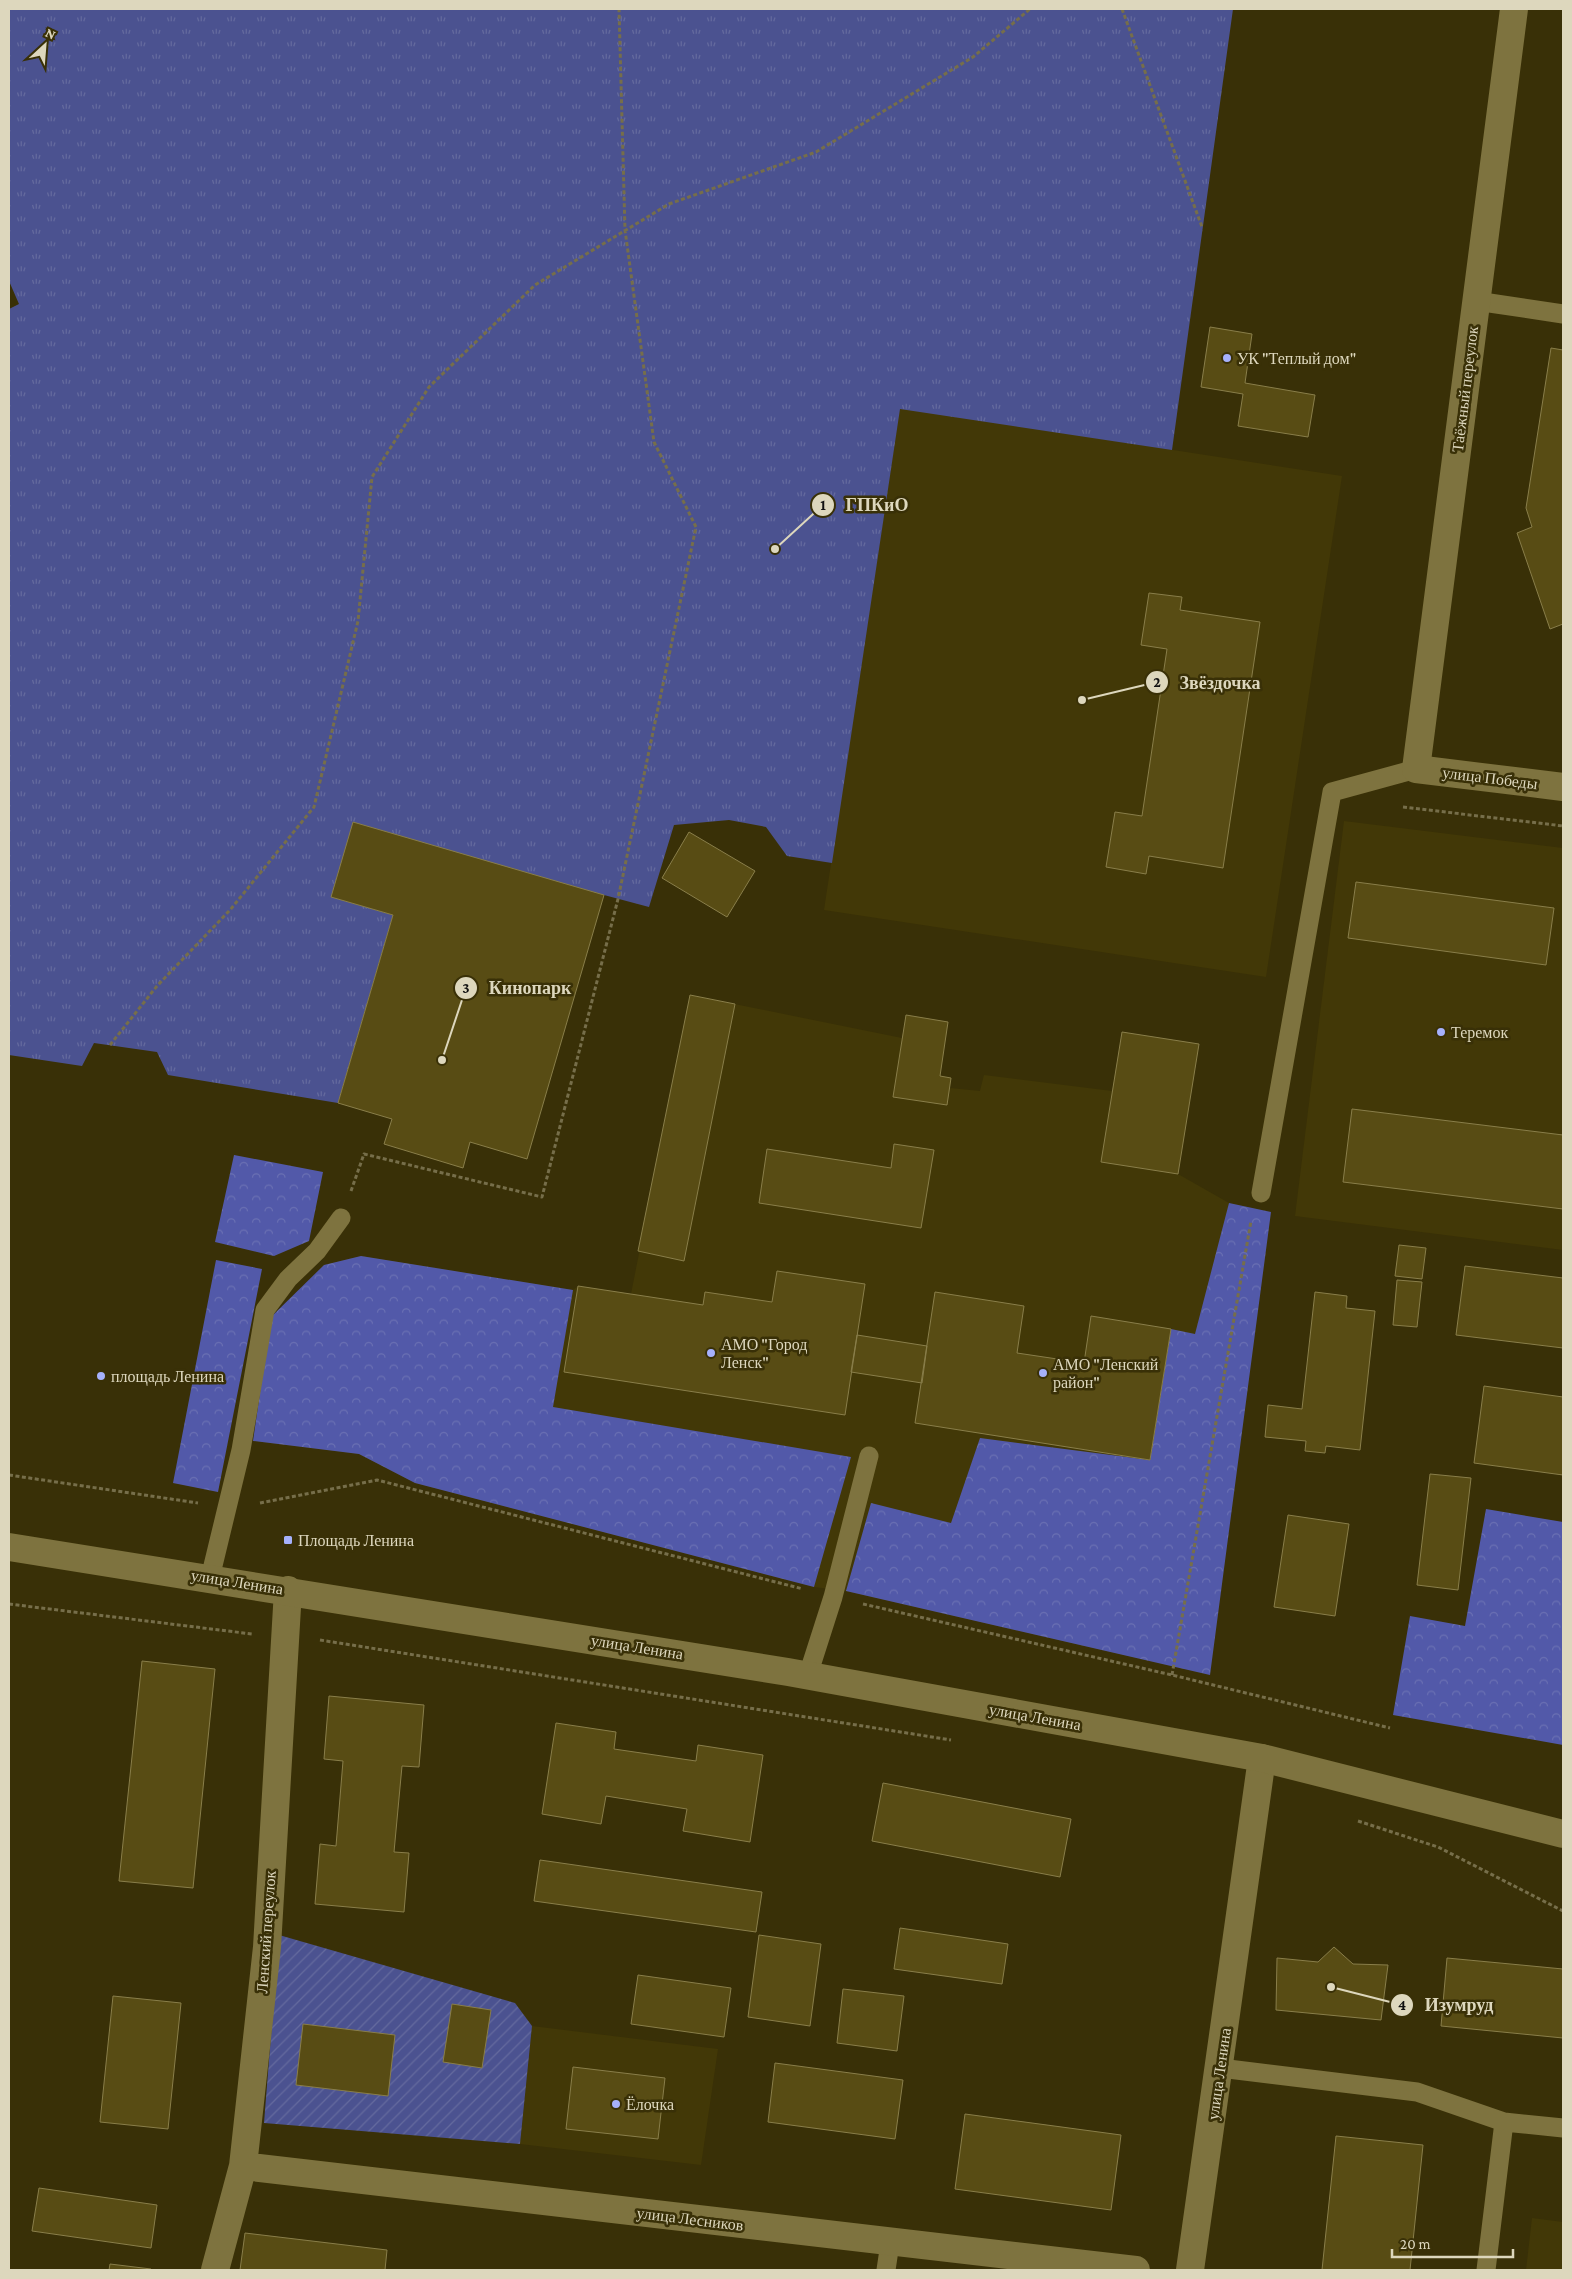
<svg xmlns="http://www.w3.org/2000/svg" width="1572" height="2279" font-family="'Crimson Pro',serif">
	<defs>
		<pattern id="forest-crowns" width="20" height="18" patternUnits="userSpaceOnUse" patternTransform="scale(1.25)"><rect width="20" height="18" fill="#5259a9"/><path d="M2 6a3 3 0 1 1 6 0M12 15a3 3 0 1 1 6 0" fill="none" stroke="#6a70b3"/></pattern>
		<pattern id="park-tufts" width="24" height="20" patternUnits="userSpaceOnUse" patternTransform="scale(1.25)"><rect width="24" height="20" fill="#4b5290"/><path d="M3 7l-1-3M5 7V3M7 7l1-3M15 17l-1-3M17 17v-4M19 17l1-3" fill="none" stroke="#646a9e"/></pattern>
		<pattern id="garden-furrows" width="10" height="10" patternUnits="userSpaceOnUse" patternTransform="scale(1.25)"><rect width="10" height="10" fill="#4b5290"/><path d="M-1 1l2-2M0 10L10 0M9 11l2-2" fill="none" stroke="#646a9e"/></pattern>
	</defs>
	<rect width="100%" height="100%" fill="#393007"/>
	<path fill="#423807" d="M900,408L1342,476L1266,977L824,910Z
		M1344,821L1563,848V1250L1295,1216Z
		M690,995L902,1038L906,1015L948,1022L940,1076L951,1078L950,1088L980,1091L984,1075L1112,1091L1122,1032L1199,1044L1178,1174L1229,1203L1154,1662L846,1591L814,1587L415,1483L359,1454L253,1441L324,1265L361,1256L573,1290L578,1286L631,1294Z
		M532,2026L718,2049L701,2165L520,2144Z
		M1532,2218L1563,2222V2270H1526Z"/>
	<path fill="url(#forest-crowns)" d="M234,1155L323,1172L309,1241L274,1256L215,1242Z
		M1229,1203L1271,1212L1210,1675L846,1591L871,1503L951,1523L980,1438L1150,1460L1171,1329L1195,1334Z
		M361,1256L573,1290L553,1407L851,1457L814,1587L415,1483L359,1454L253,1441L271,1317L324,1265Z
		M216,1260L262,1269L218,1492L173,1483Z
		M1486,1509L1563,1522V1745L1393,1715L1410,1616L1465,1626Z"/>
	<path fill="url(#park-tufts)" d="M9,9H1233L1172,450L900,409L832,863L787,856L766,827L729,820L674,825L649,907L604,895L332,897L393,915L338,1103L168,1075L157,1052L94,1043L82,1066L9,1055V309L19,304L9,281Z"/>
	<path fill="url(#garden-furrows)" d="M279,1935L515,2003L532,2026L520,2144L264,2123Z"/>
	<path fill="#584c14" stroke="#897e4a" d="M1210,327L1252,334L1245,383L1315,395L1308,437L1238,426L1243,394L1201,387Z
		M1551,348L1563,350V624L1550,629L1517,533L1532,527L1526,508Z
		M1149,593L1182,597L1180,610L1260,622L1223,868L1149,856L1146,874L1106,867L1115,812L1142,816L1167,649L1141,645Z
		M353,822L604,895L527,1159L470,1142L463,1168L384,1144L392,1119L338,1103L393,915L331,897Z
		M689,832L755,871L727,917L662,878Z
		M1356,882L1554,908L1546,965L1348,938Z
		M690,995L735,1004L684,1261L638,1251Z
		M906,1015L948,1022L940,1076L951,1078L947,1105L893,1097Z
		M1122,1032L1199,1044L1178,1174L1101,1162Z
		M1352,1109L1563,1135V1209L1343,1182Z
		M894,1144L934,1150L921,1228L759,1203L767,1149L891,1168Z
		M1399,1245L1426,1248L1422,1279L1395,1276Z
		M1465,1266L1563,1278V1348L1456,1335Z
		M777,1271L865,1284L845,1415L564,1372L578,1286L703,1305L705,1292L772,1302Z
		M1397,1280L1422,1282L1417,1327L1393,1325Z
		M935,1292L1024,1306L1017,1353L1084,1363L1091,1316L1171,1329L1150,1460L915,1423Z
		M1315,1292L1347,1296L1346,1308L1375,1311L1360,1450L1326,1446L1325,1453L1305,1451L1306,1441L1265,1437L1268,1405L1302,1409Z
		M857,1335L927,1346L922,1383L851,1372Z
		M1484,1386L1563,1397V1475L1474,1463Z
		M1430,1474L1471,1478L1458,1590L1417,1585Z
		M1288,1515L1349,1524L1335,1616L1274,1607Z
		M142,1661L215,1669L193,1888L119,1881Z
		M329,1696L424,1705L419,1767L402,1766L394,1852L409,1853L404,1912L315,1904L320,1844L336,1846L343,1761L324,1759Z
		M556,1723L616,1732L614,1749L696,1761L698,1745L763,1755L750,1842L683,1831L687,1809L606,1796L601,1824L542,1814Z
		M883,1783L1071,1819L1060,1877L872,1841Z
		M540,1860L762,1892L756,1932L534,1901Z
		M900,1928L1008,1944L1002,1984L894,1969Z
		M759,1935L821,1944L810,2026L748,2017Z
		M1334,1947L1353,1964L1388,1965L1381,2020L1276,2010L1277,1958L1318,1962Z
		M1447,1958L1563,1969V2038L1441,2026Z
		M638,1975L731,1988L724,2037L631,2024Z
		M843,1989L904,1996L897,2051L837,2043Z
		M113,1996L181,2003L168,2129L100,2122Z
		M452,2004L491,2010L482,2068L443,2062Z
		M303,2024L395,2035L388,2096L296,2085Z
		M775,2063L903,2080L895,2139L768,2122Z
		M573,2067L665,2078L658,2139L566,2129Z
		M965,2114L1121,2135L1111,2210L955,2189Z
		M1336,2136L1423,2145L1410,2270H1322Z
		M39,2188L157,2205L151,2248L32,2231Z
		M245,2233L387,2250L385,2270H240Z
		M110,2264L151,2269V2270H109Z"/>
	<g fill="none" stroke-linecap="round" stroke-linejoin="round">
		<path stroke="#766e4a" stroke-width="3" stroke-dasharray="4 2.5" stroke-linecap="butt" d="M1122,9L1202,227
			M1403,807L1563,826
			M110,1045L157,986L230,910L314,807L358,621L372,477L429,387L535,285L669,204L816,152L973,57L1030,9
			M351,1191L364,1154L542,1197L618,899L696,527L654,442L625,230L619,9
			M9,1475L198,1503
			M260,1503L377,1480L803,1589
			M9,1604L252,1634
			M863,1604L1172,1675L1390,1728
			M320,1640L951,1740
			M1172,1675L1251,1221
			M1358,1821L1438,1847L1563,1911"/>
		<path stroke="#7e733f" stroke-width="19" d="M1476,301L1563,314
			M1261,1193L1332,792L1416,769
			M210,1578L241,1450L265,1310L288,1279L317,1251L341,1218
			M808,1675L833,1597L869,1456
			M1220,2068L1417,2092L1504,2122L1563,2128
			M886,2270L890,2243
			M1486,2270L1504,2122"/>
		<path stroke="#7e733f" stroke-width="28" d="M1514,9L1416,769L1563,787
			M243,2166L1136,2270
			M215,2270L243,2166L267,1947L288,1590
			M1190,2270L1262,1758"/>
		<path stroke="#7e733f" stroke-width="28" d="M9,1547L788,1672L1262,1758L1563,1834"/>
	</g>
	<g fill="#a6b1fc" stroke="#393007" stroke-width="2">
		<circle cx="1227" cy="358" r="5"/>
		<circle cx="1441" cy="1032" r="5"/>
		<circle cx="711" cy="1353" r="5"/>
		<circle cx="1043" cy="1373" r="5"/>
		<circle cx="101" cy="1376" r="5"/>
		<rect x="283" y="1535" width="10" height="10" rx="2.5"/>
		<circle cx="616" cy="2104" r="5"/>
	</g>
	<g text-anchor="middle" dominant-baseline="central" stroke-width="5" stroke-linejoin="round" paint-order="stroke">
		<g font-size="16" fill="#ddd7bd" stroke="#393007" text-anchor="start">
			<text x="1237" y="358">УК "Теплый дом"</text>
			<text x="1451" y="1032">Теремок</text>
			<text x="721" y="1344">АМО "Город<tspan x="721" dy="18">Ленск"</tspan></text>
			<text x="1053" y="1364">АМО "Ленский<tspan x="1053" dy="18">район"</tspan></text>
			<text x="111" y="1376">площадь Ленина</text>
			<text x="298" y="1540">Площадь Ленина</text>
			<text x="626" y="2104">Ёлочка</text>
		</g>
		<g font-size="16" fill="#ddd7bd" stroke="#393007">
			<text transform="translate(1465 389) rotate(-83)">Таёжный переулок</text>
			<text transform="translate(1490 778) rotate(7)">улица Победы</text>
			<text transform="translate(237 1582) rotate(9)">улица Ленина</text>
			<text transform="translate(637 1647) rotate(9)">улица Ленина</text>
			<text transform="translate(1035 1717) rotate(10)">улица Ленина</text>
			<text transform="translate(266 1932) rotate(-86)">Ленский переулок</text>
			<text transform="translate(1219 2074) rotate(-82)">улица Ленина</text>
			<text transform="translate(690 2219) rotate(7)">улица Лесников</text>
		</g>
	</g>
	<path fill="none" stroke="#ddd7bd" stroke-width="2" d="M775 549L823 505M1082 700L1157 682M442 1060L466 988M1331 1987L1402 2005"/>
	<g fill="#ddd7bd" stroke="#393007" stroke-width="2">
		<circle cx="775" cy="549" r="5"/>
		<circle cx="1082" cy="700" r="5"/>
		<circle cx="442" cy="1060" r="5"/>
		<circle cx="1331" cy="1987" r="5"/>
		<circle cx="823" cy="505" r="12"/>
		<circle cx="1157" cy="682" r="12"/>
		<circle cx="466" cy="988" r="12"/>
		<circle cx="1402" cy="2005" r="12"/>
	</g>
	<g font-size="15" text-anchor="middle" font-weight="bold" fill="#111">
		<text x="823" y="510">1</text>
		<text x="1157" y="687">2</text>
		<text x="466" y="993">3</text>
		<text x="1402" y="2010">4</text>
	</g>
	<g font-size="18" text-anchor="middle" font-weight="bold" fill="#ddd7bd" stroke="#393007" stroke-width="5" stroke-linejoin="round" paint-order="stroke">
		<text x="877" y="511">ГПКиО</text>
		<text x="1220" y="689">Звёздочка</text>
		<text x="530" y="994">Кинопарк</text>
		<text x="1459" y="2011">Изумруд</text>
	</g>
	<rect width="1572" height="2279" fill="none" stroke="#ddd7bd" stroke-width="20"/>
	<g transform="translate(45 45) rotate(26)" stroke="#393007" stroke-width="4" paint-order="stroke">
	<path d="M0-4L9 19L0 12L-9 19Z" fill="#ddd7bd"/>
	<text y="-8" font-size="14" font-weight="bold" text-anchor="middle" fill="#ddd7bd">N</text>
	</g>
	<path d="M1392 2249v8h121v-8" fill="none" stroke="#ddd7bd" stroke-width="2.5"/>
	<text x="1400" y="2249" font-size="15" fill="#ddd7bd" stroke="#393007" stroke-width="4" paint-order="stroke">20 m</text>
</svg>
